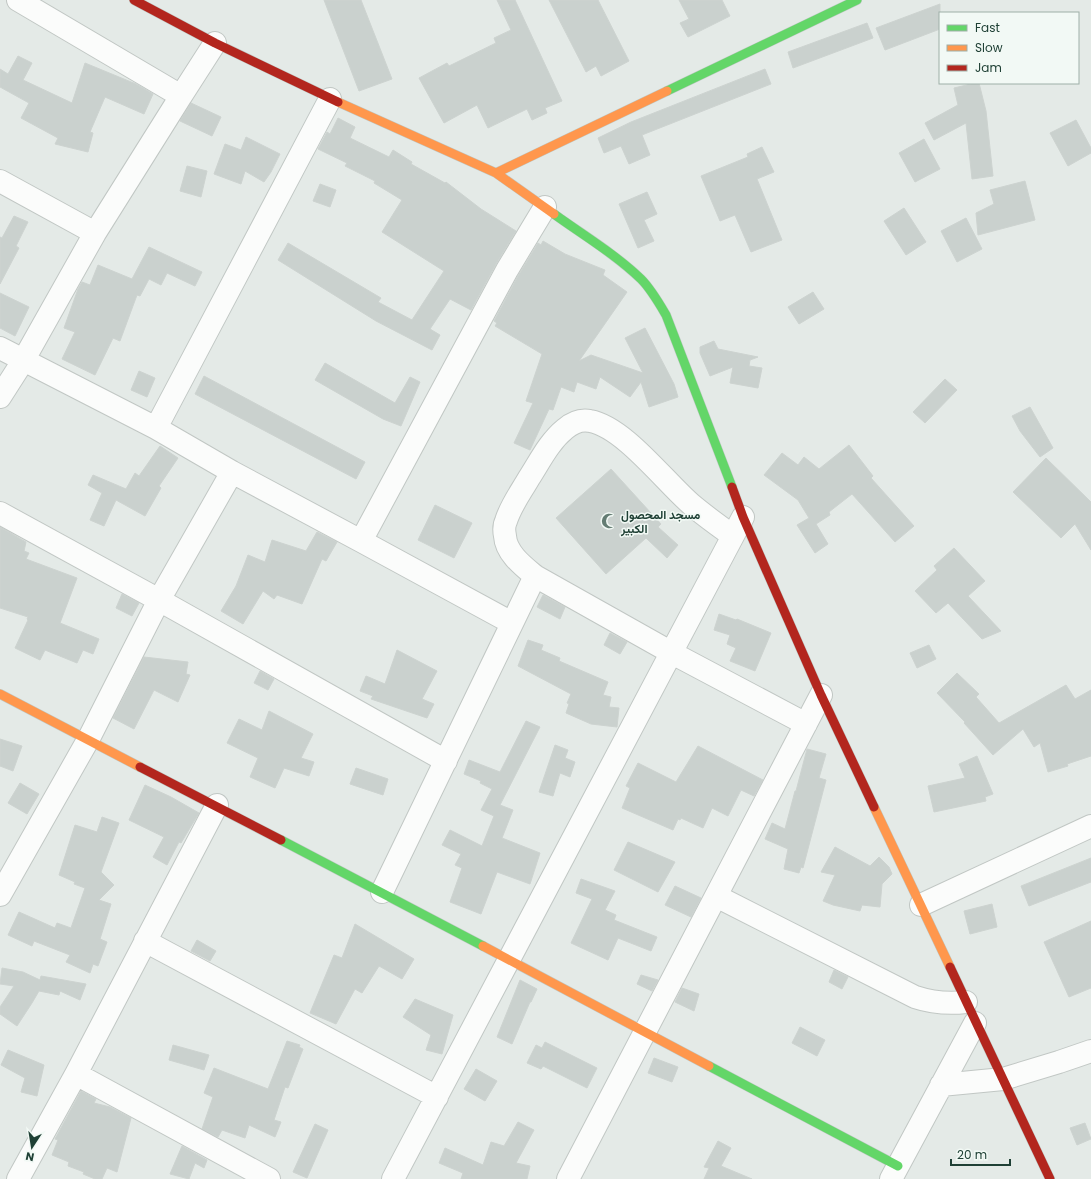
<svg xmlns="http://www.w3.org/2000/svg" width="1091" height="1179" font-family="Poppins,Vazirmatn,sans-serif">
	<rect width="100%" height="100%" fill="#e4eae7"/>
	<path fill="#cad1ce" stroke="#cdd3d0" d="M324,0H361L392,79L359,91Z
		M497,0H515L562,101L545,108L547,113L532,120L527,109L488,128L477,105L444,123L419,78L447,63L449,66L496,43L494,38L511,30Z
		M549,0H598L629,61L601,76L596,66L586,72Z
		M679,0H722L730,16L688,37L680,23L689,19Z
		M940,4V29L885,50L876,28Z
		M867,23L873,38L793,68L788,52Z
		M18,56L32,63L23,80L72,103L85,63L136,84L153,94L144,114L105,97L90,132L93,133L88,152L55,144L58,138L21,118L29,103L0,87V69L8,74Z
		M765,69L771,84L642,135L650,155L629,164L621,146L604,153L598,138L631,122Z
		M975,83H979L986,111L993,176L972,179L966,123L934,140L925,123L958,105L954,88Z
		M191,103L221,117L212,136L180,121Z
		M338,118L355,127L350,138L389,157L393,150L412,162L411,164L445,183L446,182L481,209L516,231L496,264L471,310L450,299L430,329L440,335L432,350L376,321L278,260L288,243L381,298L378,302L412,320L444,271L382,232L402,200L374,183L375,181L345,166L347,163L318,149L327,132L330,134Z
		M1076,120L1091,148V153L1068,166L1050,133Z
		M246,137L280,154L271,172L264,182L245,171L241,184L214,174L225,144L241,150Z
		M924,139L940,169L915,182L899,153Z
		M762,147L774,172L757,179L782,240L751,252L735,215L720,221L701,176L748,157L747,154Z
		M187,166L207,171L201,197L180,191Z
		M1025,181L1035,220L978,235L976,213L994,204L990,190Z
		M320,184L336,190L330,207L313,201Z
		M647,192L657,214L644,220L654,241L638,248L619,204Z
		M904,208L926,242L906,255L884,221Z
		M14,216L28,222L16,246L19,248L0,284V237L2,238Z
		M966,218L982,249L957,262L941,231Z
		M543,241L565,254L605,270L603,275L627,292L579,361L591,355L643,373L625,338L645,328L674,384L678,397L649,407L641,382L630,397L600,377L596,389L577,382L574,392L561,387L553,410L549,409L530,450L514,443L533,403L526,401L542,354L495,326L497,323L494,321L518,276L538,243L541,245Z
		M149,247L202,272L195,286L167,273L161,285L149,279L140,296L137,295L120,341L113,338L95,375L62,359L75,332L64,328L78,289L82,282L90,285L98,265L132,279Z
		M813,292L824,309L799,324L788,307Z
		M0,293L29,307L15,336L0,328Z
		M714,341L718,349L758,357L750,360L749,366L762,368L758,388L730,383L733,367L710,376L700,353V347Z
		M325,363L395,403L410,377L420,382L401,426L383,419L315,380Z
		M139,371L155,378L147,397L131,390Z
		M204,376L365,462L356,479L195,394Z
		M945,379L957,390L925,423L913,412Z
		M1030,407L1053,448L1040,457L1020,431L1012,416Z
		M849,445L873,476L871,478L914,526L895,542L852,494L829,512L830,515L816,524L828,544L815,553L797,525L809,518L798,500L764,475L782,453L798,465L804,457L819,469Z
		M160,446L178,458L159,486L161,488L145,516L116,500L104,526L90,520L102,493L88,485L93,475L126,489L135,473L139,476Z
		M1046,458L1091,502V550L1075,524L1061,538L1013,492Z
		M611,469L661,524L658,527L678,545L667,558L646,538L606,574L556,518Z
		M435,505L472,523L454,558L418,540Z
		M0,527L26,542L24,551L29,553L26,559L77,578L60,623L99,639L93,654L83,650L77,663L45,650L40,660L15,648L28,620L27,619L28,617L0,608Z
		M317,532L337,542L326,561L322,559L302,604L277,595L274,599L263,591L243,624L221,611L236,586L248,555L265,562L272,540L306,551Z
		M954,548L985,581L968,596L1001,631L982,639L948,603L936,613L915,591L937,570L934,566Z
		M122,594L139,603L132,616L116,608Z
		M543,595L565,607L560,619L537,607Z
		M719,614L736,620L737,619L771,633L755,671L730,661L736,648L727,644L730,635L714,630Z
		M610,633L627,642L620,654L604,645Z
		M528,640L543,645L541,650L560,658L559,661L608,682L603,695L611,697L609,707L619,708L617,727L591,724L566,713L569,704L567,703L571,694L518,666Z
		M929,645L936,659L917,668L910,653Z
		M397,650L437,671L422,699L434,704L427,718L371,699L373,696L360,691L366,676L385,684Z
		M144,657L188,662L186,674L190,675L178,702L154,690L134,729L113,718Z
		M260,671L274,679L268,690L254,683Z
		M957,673L979,694L976,697L999,723L1066,685L1075,699L1091,690V756L1067,764L1068,766L1048,772L1040,743L1034,747L1023,729L993,755L964,723L965,722L937,693Z
		M269,711L313,734L301,758L314,762L309,776L284,768L275,788L250,777L258,758L227,743L239,719L262,730Z
		M526,721L540,727L500,805L513,810L502,838L540,853L530,884L497,872L481,914L450,902L462,868L455,865L461,854L442,845L450,830L482,846L494,816L481,810L492,789L480,783L481,781L464,774L469,760L500,772Z
		M0,739L22,746L13,771L0,766Z
		M555,745L568,750L565,758L575,762L570,777L560,773L553,796L539,792Z
		M698,746L763,780L754,796L741,790L728,816L712,808L703,828L681,818L680,820L678,819L673,830L622,808L630,788L626,786L638,763L676,782Z
		M807,749L826,754L819,778L826,780L803,868L801,867L799,873L784,869L788,849L765,839L772,823L785,829L795,791H796Z
		M977,756L993,794L985,797L986,801L934,812L928,786L965,778L959,764Z
		M356,768L388,779L383,795L350,784Z
		M20,783L39,794L27,814L8,803Z
		M145,785L171,797L199,813L181,843L179,842L167,865L153,857L164,837L129,820Z
		M102,817L119,823L101,872L114,885L99,900L111,904L100,939L107,942L98,966L93,964L90,973L66,962L70,955L34,941L32,946L8,935L19,912L55,928L57,923L71,928L85,888L74,884L75,882L59,875L75,825L97,832Z
		M628,842L675,862L658,892L614,870Z
		M835,847L870,866L879,857L889,867L892,874L882,884L880,907L862,905L860,911L833,905L823,901L835,875L821,872Z
		M1091,858V882L1029,906L1021,886Z
		M581,879L615,891L605,910L616,915L614,920L657,937L651,951L618,938L608,960L571,943L592,899L576,893Z
		M675,886L701,898L691,917L665,905Z
		M992,904L997,927L970,934L964,911Z
		M1091,921V988L1069,997L1044,942Z
		M355,924L414,959L402,979L379,966L362,993L355,989L336,1024L310,1013L334,955L342,958Z
		M197,940L216,951L210,961L191,951Z
		M2,968L23,972L40,980L41,976L86,984L80,1000L60,991L59,995L39,991L32,1003L17,1026L0,1014V1007L14,986L0,984Z
		M834,970L848,977L842,989L829,982Z
		M641,975L658,980L652,991L637,984Z
		M520,980L537,989L531,1002H530L512,1044L497,1037Z
		M682,988L699,994L694,1011L675,1002Z
		M415,999L453,1015L442,1054L426,1050L431,1035L403,1017Z
		M800,1027L825,1040L817,1056L792,1043Z
		M287,1041L300,1045L299,1047L303,1049L288,1088L285,1087L274,1120L281,1122L275,1137L249,1125L245,1138L222,1130L218,1137L202,1129L213,1097L204,1093L214,1068L268,1089Z
		M545,1042L597,1068L587,1088L543,1066L541,1069L527,1063L536,1045L542,1048Z
		M173,1045L209,1055L204,1070L169,1060Z
		M8,1050L44,1065L37,1096L21,1092L25,1078L1,1065Z
		M654,1058L678,1067L672,1082L648,1073Z
		M476,1069L497,1081L485,1101L464,1089Z
		M81,1091L96,1099L94,1103L110,1107L131,1118L117,1172L107,1168L102,1179H95L83,1174L84,1172L68,1166L69,1162L52,1155L58,1140L55,1139Z
		M518,1122L534,1130L516,1163L530,1166L527,1179H461L463,1173L439,1163L445,1148L483,1165L491,1142L504,1146Z
		M1085,1123L1091,1139L1077,1145L1070,1128Z
		M315,1124L328,1130L307,1178L293,1172Z
		M718,1141L731,1148L721,1166L752,1179H704L709,1168L704,1167Z
		M182,1146L207,1160L204,1168L195,1163L189,1179L170,1174Z"/>
	<g fill="none" stroke-linecap="round" stroke-linejoin="round">
		<g stroke="#c1c7c4" stroke-width="24">
			<path id="street" d="M181,96L215,43
				M0,181L95,233
				M0,348L156,428L232,472L361,541L512,623
				M0,397L23,361L95,233L181,96L18,0
				M156,428L330,99
				M0,513L159,600L446,761
				M733,536C719,526 705,516 692,505C665,482 624,427 590,421C580,419 572,423 565,429C549,442 540,461 529,478C521,492 511,505 506,521C504,525 504,531 505,536C506,553 523,566 535,576L672,653L806,724
				M361,541L507,270L545,207
				M382,892L535,576
				M0,895L88,740L159,600L232,472
				M716,896L915,997C933,1003 948,1004 966,1002
				M921,905L1091,826
				M145,941L437,1097
				M76,1074L269,1179
				M941,1085L1003,1079L1059,1062L1091,1051
				M18,1179L76,1074L217,805
				M393,1179L743,517
				M568,1179L821,695
				M891,1179L975,1023"/>
		</g>
		<g stroke="#bfc8c4" stroke-width="10">
			<path id="fast" d="M667,91L857,0
				M554,214C583,235 615,254 641,279C651,289 659,303 666,315L732,487
				M281,840L483,946
				M709,1066L898,1166"/>
		</g>
		<g stroke="#bfc8c4" stroke-width="10">
			<path id="slow" d="M338,102L496,173L554,214
				M496,173L667,91
				M0,694L140,767
				M874,807L950,967
				M483,946L709,1066"/>
		</g>
		<g stroke="#bfc8c4" stroke-width="10">
			<path id="jam" d="M134,0L215,43L338,102
				M732,487L743,517L821,695L874,807
				M140,767L281,840
				M950,967L1050,1179"/>
		</g>
		<use href="#street" stroke="#fbfcfb" stroke-width="22"/>
		<use href="#fast" stroke="#63d668" stroke-width="9"/>
		<use href="#slow" stroke="#ff974d" stroke-width="9"/>
		<use href="#jam" stroke="#b3261e" stroke-width="9"/>
	</g>
	<defs>
		<g id="mosque-bare" transform="scale(1.2)"><path d="M3.5-4.9A6 6 0 1 0 3.5 4.9A5 5 0 1 1 3.5-4.9Z" fill="#647c73" stroke="#f2f9f5" stroke-width="2.5" paint-order="stroke"/></g>
	</defs>
	<g fill-rule="evenodd">
		<use href="#mosque-bare" x="609" y="521"/>
	</g>
	<g text-anchor="middle" dominant-baseline="central" stroke-width="3" stroke-linejoin="round" paint-order="stroke">
		<g font-size="12" font-weight="bold" fill="#1f4035" stroke="#f2f9f5" text-anchor="start">
			<text x="621" y="514">مسجد المحصول<tspan x="621" dy="14">الكبير</tspan></text>
		</g>
	</g>
	<rect x="939" y="12" width="140" height="72" fill="#f2f9f5" stroke="#9eafa8"/>
	<rect x="947" y="25" width="20" height="6" fill="#63d668" stroke="#9eafa8"/>
	<text x="975" y="32" font-size="12" fill="#1f4035">Fast</text>
	<rect x="947" y="45" width="20" height="6" fill="#ff974d" stroke="#9eafa8"/>
	<text x="975" y="52" font-size="12" fill="#1f4035">Slow</text>
	<rect x="947" y="65" width="20" height="6" fill="#b3261e" stroke="#9eafa8"/>
	<text x="975" y="72" font-size="12" fill="#1f4035">Jam</text>
	<g transform="translate(32 1147) rotate(192)" stroke="#f2f9f5" stroke-width="3" paint-order="stroke">
	<path d="M0-3L7 15L0 10L-7 15Z" fill="#1f4035"/>
	<text y="-6" font-size="11" font-weight="bold" text-anchor="middle" fill="#1f4035">N</text>
	</g>
	<path d="M951 1159v6h59v-6" fill="none" stroke="#1f4035" stroke-width="2"/>
	<text x="957" y="1159" font-size="12" fill="#1f4035" stroke="#f2f9f5" stroke-width="3" paint-order="stroke">20 m</text>
</svg>
